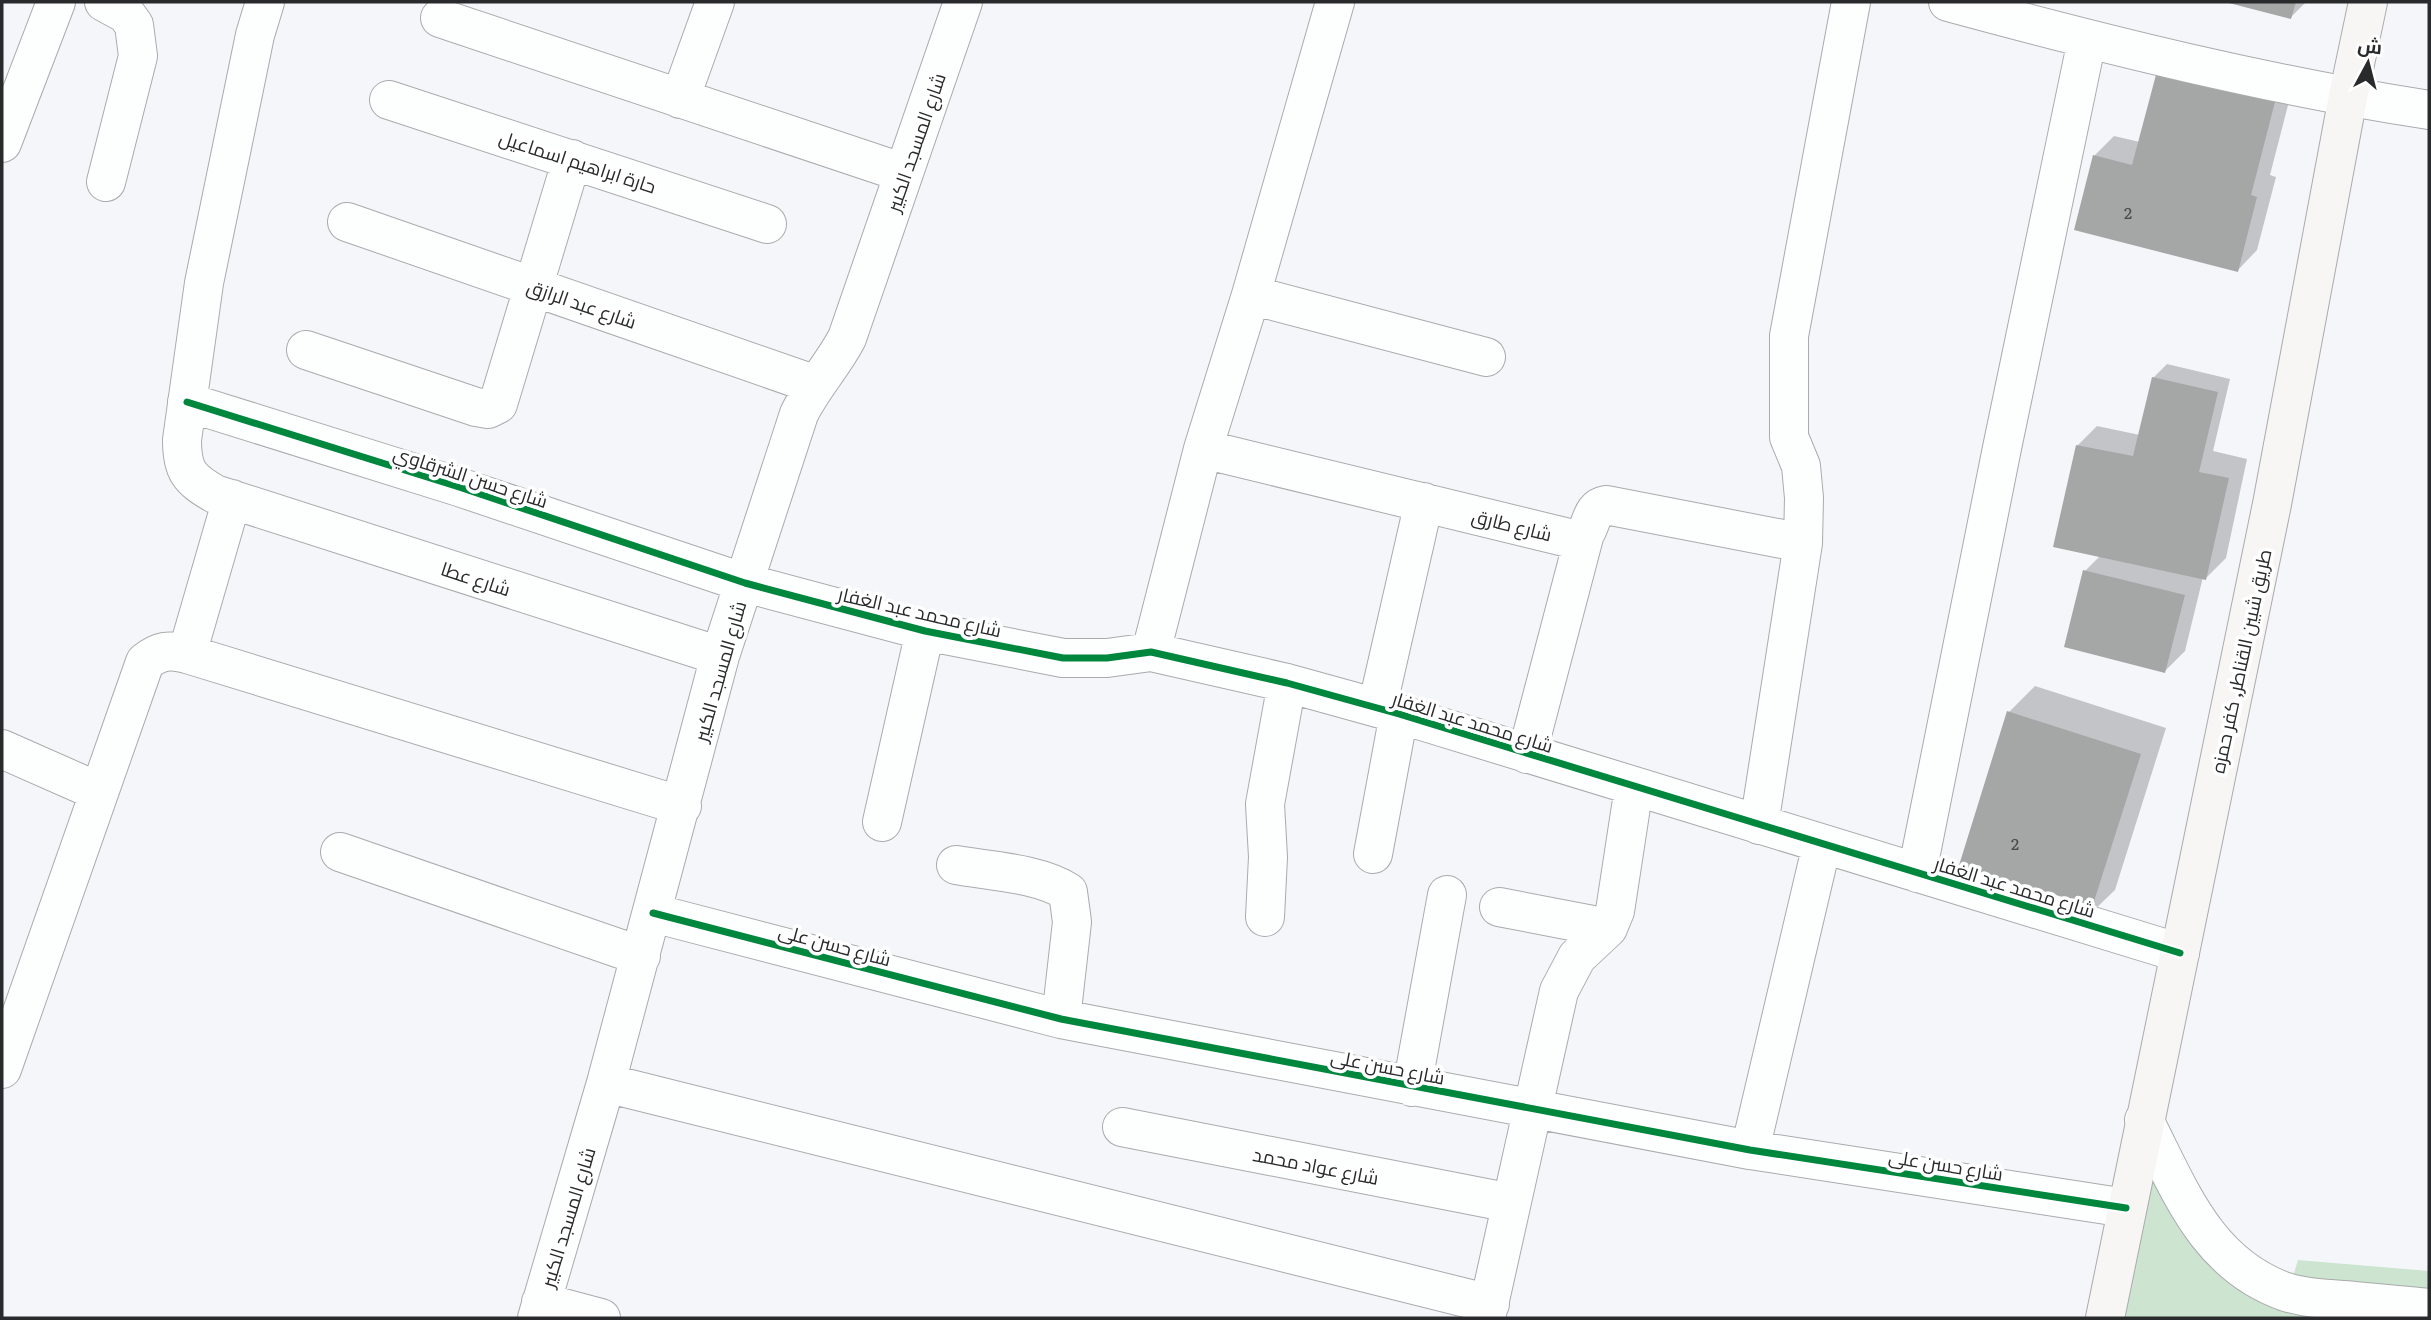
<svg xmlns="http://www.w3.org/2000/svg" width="2431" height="1320" font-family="Literata,Cairo,serif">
	<rect width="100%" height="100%" fill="#f4f6f9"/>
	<path fill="#cde4d0" d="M2144,1120L2181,1194L2288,1293L2298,1260L2429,1271V1318H2110Z"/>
	<path fill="#0003" d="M2229,2H2306L2291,17Z
		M2294,82L2270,175L2276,177L2257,250L2238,270L2094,156L2114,136L2140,142Z
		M2167,364L2230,379L2213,451L2247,459L2226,558L2206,578L2203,577L2185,651L2165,671L2085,571L2101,555L2077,446L2097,426L2140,435L2154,377Z
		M2035,686L2166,728L2115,890L2089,915L1958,873L2009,712Z"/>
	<path fill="#a5a6a6" d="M2225,2H2296L2291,19Z
		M2157,71L2275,102L2251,195L2257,197L2238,272L2074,230L2093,155L2132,165Z
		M2152,377L2218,392L2199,472L2229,478L2206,580L2053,547L2076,445L2133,456Z
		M2083,570L2185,595L2165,673L2064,647Z
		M2007,711L2141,754L2089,917L1956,875Z"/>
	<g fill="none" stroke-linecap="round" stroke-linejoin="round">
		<g stroke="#a9abad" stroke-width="40">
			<path id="minor" d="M104,2L126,14L134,25L138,56L106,182
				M265,2L255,35L204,283L182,440C182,471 189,479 215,494L720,656
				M1948,2C2106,45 2267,85 2429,110
				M440,18L904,173
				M680,99L715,2
				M389,100L767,224
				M2,143L56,2
				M347,222L816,385
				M1251,295L1486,357
				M306,350L476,407L488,409L498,404L572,159
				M187,402L459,487L745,583L925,631L1063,658H1107L1151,652L1287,683L1399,714L2180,953
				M1203,449L1577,540C1594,533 1587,508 1606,505L1803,543
				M1151,652L1203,449L1251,295L1335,2
				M187,654L232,499
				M1377,708L1424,502
				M2,749L99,792
				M1527,754L1584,537
				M882,822L925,631
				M1759,825L1803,543L1804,498L1801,466L1789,437V336L1851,2
				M340,852L641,956
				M1373,854L1399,714
				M956,865C990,871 1039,873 1068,892L1072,922L1061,1019
				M1917,873L2002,448L2087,40
				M1499,907L1608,928
				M653,913L1061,1019L1750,1150L2126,1208
				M1265,917L1268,857L1265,804L1287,683
				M2,1069L145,662C159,651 169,649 187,654L682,806
				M606,1083L1490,1304
				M1412,1087L1447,895
				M2144,1120C2180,1190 2206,1264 2286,1292C2304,1298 2325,1299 2344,1300C2372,1303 2401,1305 2429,1308
				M1122,1127L1511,1203
				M1750,1150L1822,844
				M541,1302L601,1318
				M537,1318L606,1083L720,656L799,414C812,387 833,365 847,338L963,2
				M1486,1318L1559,991L1577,957L1608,928L1615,911L1634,787"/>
		</g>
		<g stroke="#a9abad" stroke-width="40">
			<path id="secondary" d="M2105,1318L2272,504L2348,97L2368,2"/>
		</g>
		<use href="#minor" stroke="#fdfefe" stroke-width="38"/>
		<use href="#secondary" stroke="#f8f5f5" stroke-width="38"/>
		<g stroke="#fff" stroke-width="11">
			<path id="cycleway" d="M187,402L459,487L745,583L925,631L1063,658H1107L1151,652L1287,683L1399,714L2180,953
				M653,913L1061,1019L1750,1150L2126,1208"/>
		</g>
		<use href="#cycleway" stroke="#00873e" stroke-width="7"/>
	</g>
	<g text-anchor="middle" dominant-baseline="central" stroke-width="7" stroke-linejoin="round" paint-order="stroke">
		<g font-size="16" fill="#48494a">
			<text x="2128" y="212">2</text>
			<text x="2015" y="843">2</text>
		</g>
		<g font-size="19" fill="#292a2b" stroke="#fff">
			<text transform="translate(915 142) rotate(-71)">شارع المسجد الكبير</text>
			<text transform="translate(578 161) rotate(18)">حارة ابراهيم اسماعيل</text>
			<text transform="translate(582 303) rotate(19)">شارع عبد الرازق</text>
			<text transform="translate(471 476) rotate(18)">شارع حسن الشرقاوي</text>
			<text transform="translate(1512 524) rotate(14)">شارع طارق</text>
			<text transform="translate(476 578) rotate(18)">شارع عطا</text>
			<text transform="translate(920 611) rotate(13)">شارع محمد عبد الغفار</text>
			<text transform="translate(2240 661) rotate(-78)">طريق شبين القناطر, كفر حمزه</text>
			<text transform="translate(719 671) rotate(-74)">شارع المسجد الكبير</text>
			<text transform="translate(1473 721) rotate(17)">شارع محمد عبد الغفار</text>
			<text transform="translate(2015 886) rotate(17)">شارع محمد عبد الغفار</text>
			<text transform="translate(835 944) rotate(15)">شارع حسن على</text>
			<text transform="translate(1388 1066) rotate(11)">شارع حسن على</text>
			<text transform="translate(1946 1164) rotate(9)">شارع حسن على</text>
			<text transform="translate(1316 1165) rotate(11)">شارع عواد محمد</text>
			<text transform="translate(567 1217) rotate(-73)">شارع المسجد الكبير</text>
		</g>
	</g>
	<rect width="2431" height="1320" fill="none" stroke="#292a2b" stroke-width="7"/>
	<g transform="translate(2368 63) rotate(7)" stroke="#ffffff" stroke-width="5" paint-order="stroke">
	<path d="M0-5L12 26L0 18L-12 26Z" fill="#292a2b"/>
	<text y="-10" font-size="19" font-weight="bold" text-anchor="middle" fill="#292a2b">ش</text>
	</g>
</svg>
